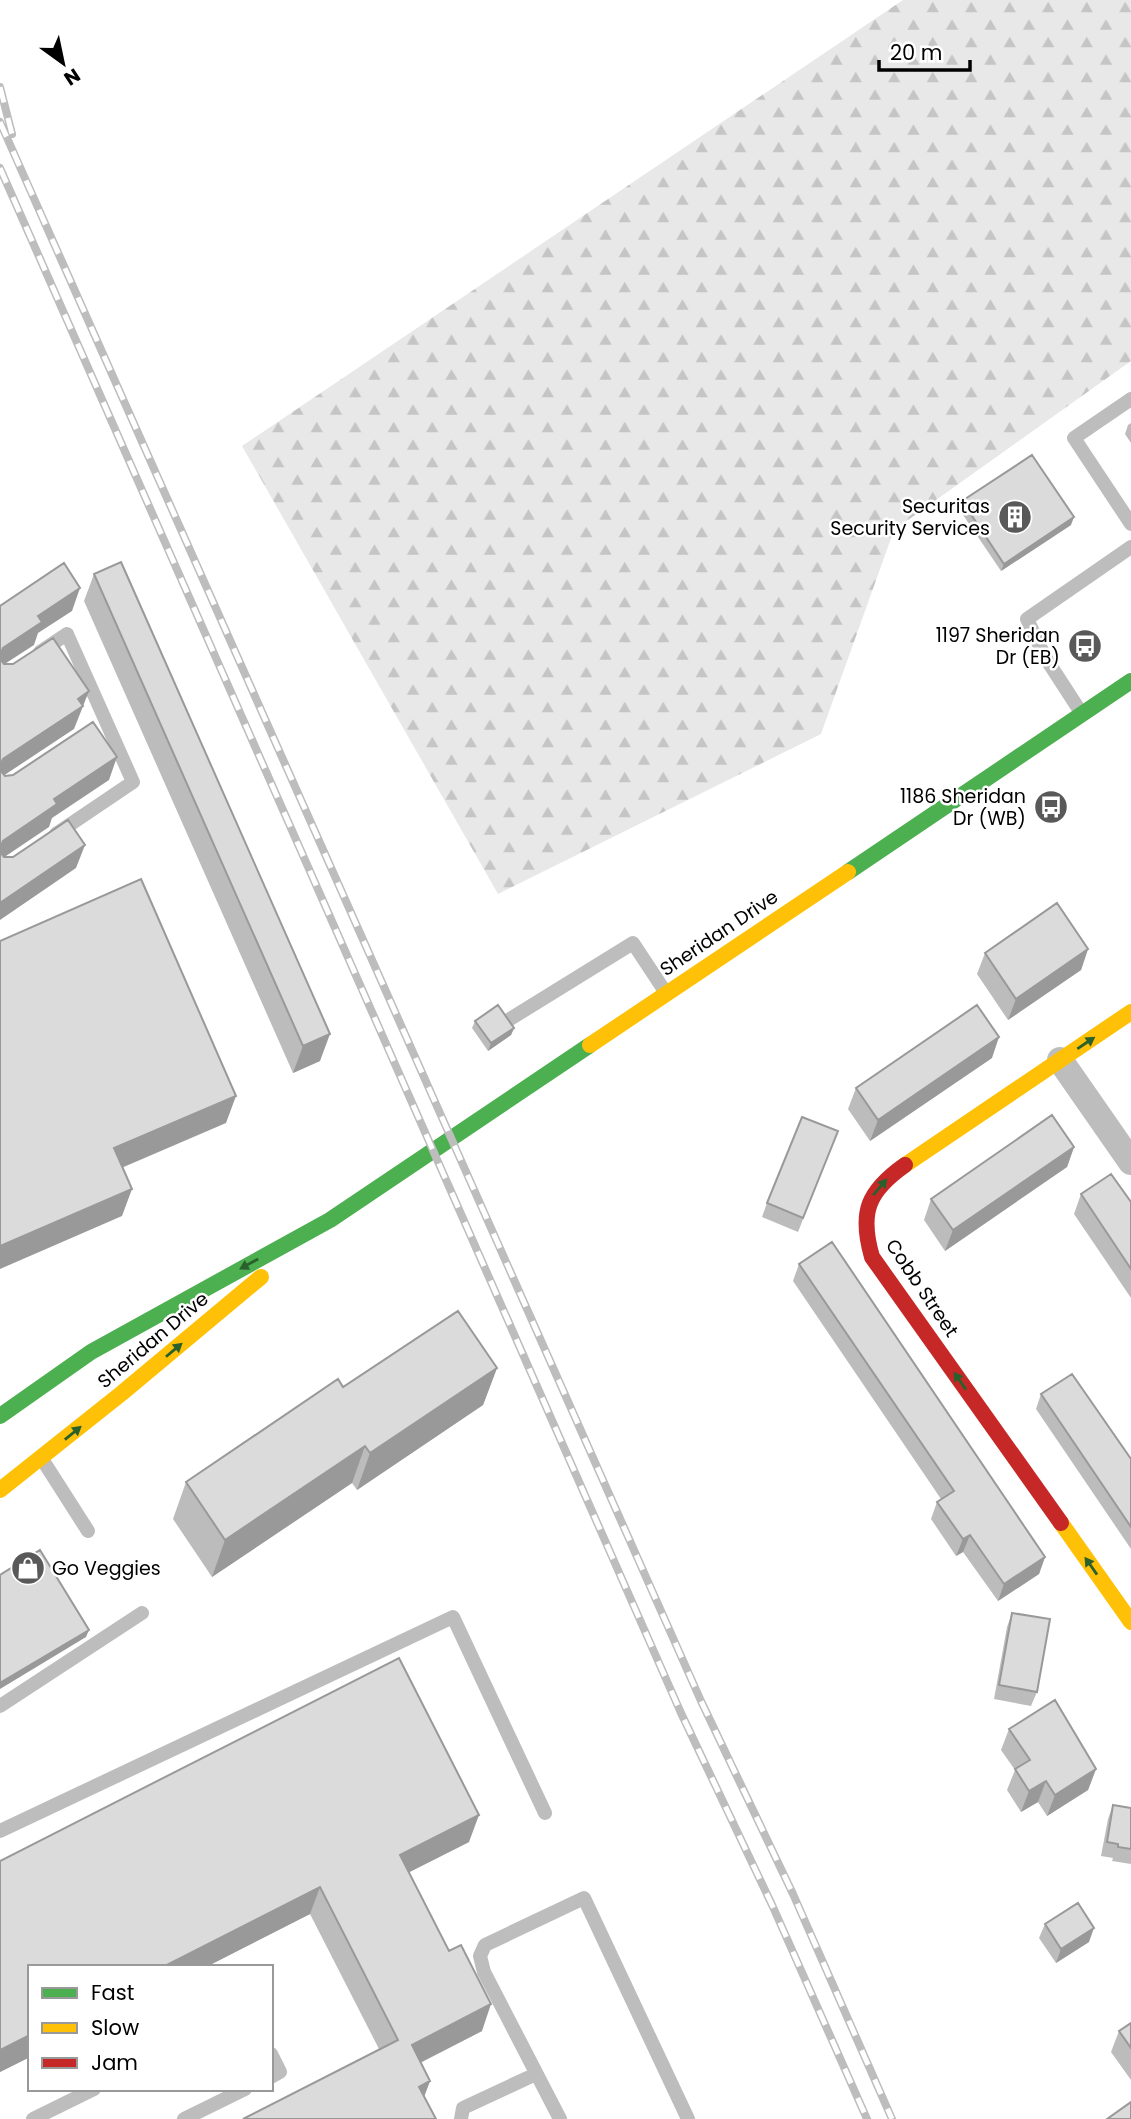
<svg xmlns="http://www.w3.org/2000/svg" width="1131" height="2119" font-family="Poppins,sans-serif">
	<defs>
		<pattern id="forest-firs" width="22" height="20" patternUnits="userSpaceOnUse" patternTransform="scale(1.75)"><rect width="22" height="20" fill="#e8e8e8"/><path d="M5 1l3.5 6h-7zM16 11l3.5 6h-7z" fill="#c5c5c5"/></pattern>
	</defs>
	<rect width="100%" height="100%" fill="#fff"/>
	<path fill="url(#forest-firs)" d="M903,0H1131V361L894,530L821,734L498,894L242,446Z"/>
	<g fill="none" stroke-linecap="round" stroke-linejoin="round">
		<path stroke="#bdbdbd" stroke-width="14" d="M1131,399L1074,438L1131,524
			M40,652L67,634L133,782L56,834
			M1082,714L1045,657L1027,619L1131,547
			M510,1019L633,943L666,993
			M42,1459L88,1531
			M0,1706L142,1613
			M0,1831L453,1617L545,1813
			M271,2054L280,2072L271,2077
			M33,2119L94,2089
			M184,2119L245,2089
			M461,2119L463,2108L536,2074
			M560,2119L484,1972L480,1956L485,1945L584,1898L688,2119"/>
		<path stroke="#bdbdbd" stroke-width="26" d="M1060,1060L1131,1162"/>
		<path stroke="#4caf50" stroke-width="16" d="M848,872L1131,681
			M0,1416L91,1352L330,1220L590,1045"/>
		<path stroke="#ffc107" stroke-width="16" d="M590,1045L848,872
			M905,1165L1131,1012
			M0,1490L122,1393L261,1277
			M1061,1523L1131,1622"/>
		<path stroke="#c62828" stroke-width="16" d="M905,1165C868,1191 859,1212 872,1257L1061,1523"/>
		<g stroke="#bdbdbd" stroke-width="8">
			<path id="rail" d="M0,87L12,134
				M0,122L701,1701L793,1894L892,2119
				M0,168L681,1713L773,1907L867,2119"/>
		</g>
		<use href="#rail" stroke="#fff" stroke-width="5" stroke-dasharray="16" stroke-linecap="butt"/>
	</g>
	<path fill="#bcbcbc" d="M1131,423V443L1125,434L1128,425Z
		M962,501L1071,525L1001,571L959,509Z
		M94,574L320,1061L293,1073L84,601Z
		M1088,949L1081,970L1008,1020L977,974L985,953Z
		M475,1021L514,1028L511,1035L488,1051L472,1028Z
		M992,1058L870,1141L848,1109L856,1088Z
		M838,1131L798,1232L762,1217L767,1203Z
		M1074,1147L1067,1167L945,1251L924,1220L931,1199Z
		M1081,1194L1131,1202V1298L1074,1214Z
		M799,1264L1045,1557L1039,1574L998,1601L963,1552L956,1556L931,1519L937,1502L941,1499L793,1281Z
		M497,1368L483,1405L357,1490L352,1483L212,1577L173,1519L186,1482L343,1387Z
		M1041,1394L1131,1459V1549L1036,1409Z
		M1012,1613L1037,1692L1031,1706L994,1699L1007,1627Z
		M1009,1729L1096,1769L1088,1790L1047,1816L1038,1802L1021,1812L1007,1790L1015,1770L1001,1750Z
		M1113,1805L1131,1808V1864L1112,1861L1113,1858L1101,1856L1108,1819Z
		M469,1842L409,1872L482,2031L420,2063L430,2081L424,2096L379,2049L310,1914L206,1967H30V2057L0,2072V1861Z
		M1045,1924L1089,1942L1056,1963L1039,1938Z
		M1131,2023V2080L1111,2052L1119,2031Z"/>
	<path fill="#999" d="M1074,517L1071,525L1001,571L1004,564Z
		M80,588L72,611L38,633L34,645L0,667V655L3,648L38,616Z
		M89,691L74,729L0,778V766L3,759L78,699Z
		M117,757L109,780L52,818L49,827L0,860V848L3,841L54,799Z
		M85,845L76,868L0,920V903Z
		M1088,949L1081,970L1008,1020L1016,999Z
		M514,1028L511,1035L488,1051L491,1043Z
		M330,1034L320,1061L293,1073L303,1046Z
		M999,1037L992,1058L870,1141L878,1120Z
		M236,1096L226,1123L105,1175L114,1148Z
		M1074,1147L1067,1167L945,1251L953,1230Z
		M132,1189L122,1216L0,1269V1246Z
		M497,1368L483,1405L357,1490L370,1453Z
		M365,1446L352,1483L212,1577L225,1540Z
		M970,1535L963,1552L956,1556L963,1539Z
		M1045,1557L1039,1574L998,1601L1004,1584Z
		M89,1630L86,1637L0,1689V1683Z
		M1096,1769L1088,1790L1047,1816L1055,1795Z
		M1046,1781L1038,1802L1021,1812L1029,1791Z
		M479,1815L469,1842L390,1882L400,1855Z
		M320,1887L310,1914L206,1967H163Z
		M1094,1928L1089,1942L1056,1963L1061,1949Z
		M491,2004L482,2031L402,2072L412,2045Z
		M30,2035V2057L0,2072V2050Z
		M430,2081L420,2108L419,2087Z"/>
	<path fill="#dbdbdb" stroke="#999" stroke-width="2" d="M1032,455L1074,517L1004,564L962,501Z
		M121,562L330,1034L303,1046L94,574Z
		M64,563L80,588L38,616L42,622L3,648L0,655V606Z
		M53,638L89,691L78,699L83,706L3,759L0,766V659L4,664H13Z
		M93,722L117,757L54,799L57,804L3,841L0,848V770L5,776L13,775Z
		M68,820L85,845L0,903V852L4,857H13Z
		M141,879L236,1096L114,1148L132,1189L0,1246V941Z
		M1057,903L1088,949L1016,999L985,953Z
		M498,1005L514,1028L491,1043L475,1021Z
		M977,1005L999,1037L878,1120L856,1088Z
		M1052,1115L1074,1147L953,1230L931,1199Z
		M802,1117L838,1131L803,1218L767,1203Z
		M1111,1174L1131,1202V1269L1081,1194Z
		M832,1242L1045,1557L1004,1584L970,1535L963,1539L937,1502L954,1491L799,1264Z
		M458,1311L497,1368L370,1453L365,1446L225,1540L186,1482L338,1379L343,1387Z
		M1072,1374L1131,1459V1527L1041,1394Z
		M40,1550L89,1630L0,1683V1575Z
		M1012,1613L1050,1619L1037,1692L999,1685Z
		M399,1658L479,1815L400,1855L449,1951L461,1945L491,2004L412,2045L430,2081L419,2087L436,2119H243L398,2040L320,1887L163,1967H30V2035L0,2050V1861Z
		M1055,1700L1096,1769L1055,1795L1046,1781L1029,1791L1015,1769L1030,1760L1009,1729Z
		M1113,1805L1131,1808V1849L1118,1847V1844L1107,1842Z
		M1078,1903L1094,1928L1061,1949L1045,1924Z
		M1131,2023V2048L1119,2031Z
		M1131,2102V2119H1107Z"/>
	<defs><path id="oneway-solid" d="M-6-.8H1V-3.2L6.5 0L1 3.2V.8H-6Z" transform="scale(1.75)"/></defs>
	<g fill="#2a602c">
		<use href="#oneway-solid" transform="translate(1086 1043) rotate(-34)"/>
		<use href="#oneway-solid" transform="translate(880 1187) rotate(-50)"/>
		<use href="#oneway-solid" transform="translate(249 1264) rotate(151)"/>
		<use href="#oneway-solid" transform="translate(174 1350) rotate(-40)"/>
		<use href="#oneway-solid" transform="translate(960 1381) rotate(-125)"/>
		<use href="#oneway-solid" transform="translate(73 1433) rotate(-39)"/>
		<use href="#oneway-solid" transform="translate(1091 1566) rotate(-125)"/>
	</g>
	<defs>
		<g id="building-disc" transform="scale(1.75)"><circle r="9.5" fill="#595959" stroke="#fff"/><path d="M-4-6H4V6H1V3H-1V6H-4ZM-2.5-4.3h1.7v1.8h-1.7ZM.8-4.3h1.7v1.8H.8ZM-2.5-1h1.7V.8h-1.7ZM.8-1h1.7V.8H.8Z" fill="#fff"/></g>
		<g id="bus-disc" transform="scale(1.75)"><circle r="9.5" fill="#595959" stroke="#fff"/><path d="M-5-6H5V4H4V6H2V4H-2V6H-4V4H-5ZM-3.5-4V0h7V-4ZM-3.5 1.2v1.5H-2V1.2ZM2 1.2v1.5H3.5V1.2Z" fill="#fff"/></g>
		<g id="shop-disc" transform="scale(1.75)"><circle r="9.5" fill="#595959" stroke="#fff"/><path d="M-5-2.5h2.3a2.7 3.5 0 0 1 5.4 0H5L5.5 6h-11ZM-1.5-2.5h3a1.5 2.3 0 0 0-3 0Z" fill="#fff"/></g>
	</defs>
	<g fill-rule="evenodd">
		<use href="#building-disc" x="1015" y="517"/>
		<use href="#bus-disc" x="1085" y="646"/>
		<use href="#bus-disc" x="1051" y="807"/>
		<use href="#shop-disc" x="28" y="1568"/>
	</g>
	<g text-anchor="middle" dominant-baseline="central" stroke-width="5" stroke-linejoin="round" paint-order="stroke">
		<g font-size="19" fill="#000" stroke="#fff" text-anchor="end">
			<text x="990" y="506">Securitas<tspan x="990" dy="22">Security Services</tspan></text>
			<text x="1060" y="635">1197 Sheridan<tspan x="1060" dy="22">Dr (EB)</tspan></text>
			<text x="1026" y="796">1186 Sheridan<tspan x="1026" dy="22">Dr (WB)</tspan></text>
			<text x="52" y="1568" text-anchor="start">Go Veggies</text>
		</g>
		<g font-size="19" fill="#000" stroke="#fff">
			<text transform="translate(719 933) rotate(-34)">Sheridan Drive</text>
			<text transform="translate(922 1288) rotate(56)">Cobb Street</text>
			<text transform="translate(153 1340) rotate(-40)">Sheridan Drive</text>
		</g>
	</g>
	<rect x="28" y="1965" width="245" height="126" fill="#ffffff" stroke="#999999" stroke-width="2"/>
	<rect x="42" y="1988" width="35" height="10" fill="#4caf50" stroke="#999999" stroke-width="2"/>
	<text x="91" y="2000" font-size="21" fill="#000000">Fast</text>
	<rect x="42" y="2023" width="35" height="10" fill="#ffc107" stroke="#999999" stroke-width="2"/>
	<text x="91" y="2035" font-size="21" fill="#000000">Slow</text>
	<rect x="42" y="2058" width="35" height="10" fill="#c62828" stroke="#999999" stroke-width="2"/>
	<text x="91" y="2070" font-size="21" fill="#000000">Jam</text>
	<g transform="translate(63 63) rotate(147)" stroke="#ffffff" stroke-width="5" paint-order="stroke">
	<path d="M0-5L12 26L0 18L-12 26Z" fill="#000000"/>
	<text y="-10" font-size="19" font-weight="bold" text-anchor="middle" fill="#000000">N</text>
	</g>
	<path d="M879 60v10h91v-10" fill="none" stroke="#000000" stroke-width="3.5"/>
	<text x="890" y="60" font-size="21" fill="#000000" stroke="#ffffff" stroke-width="5" paint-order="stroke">20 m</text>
</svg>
